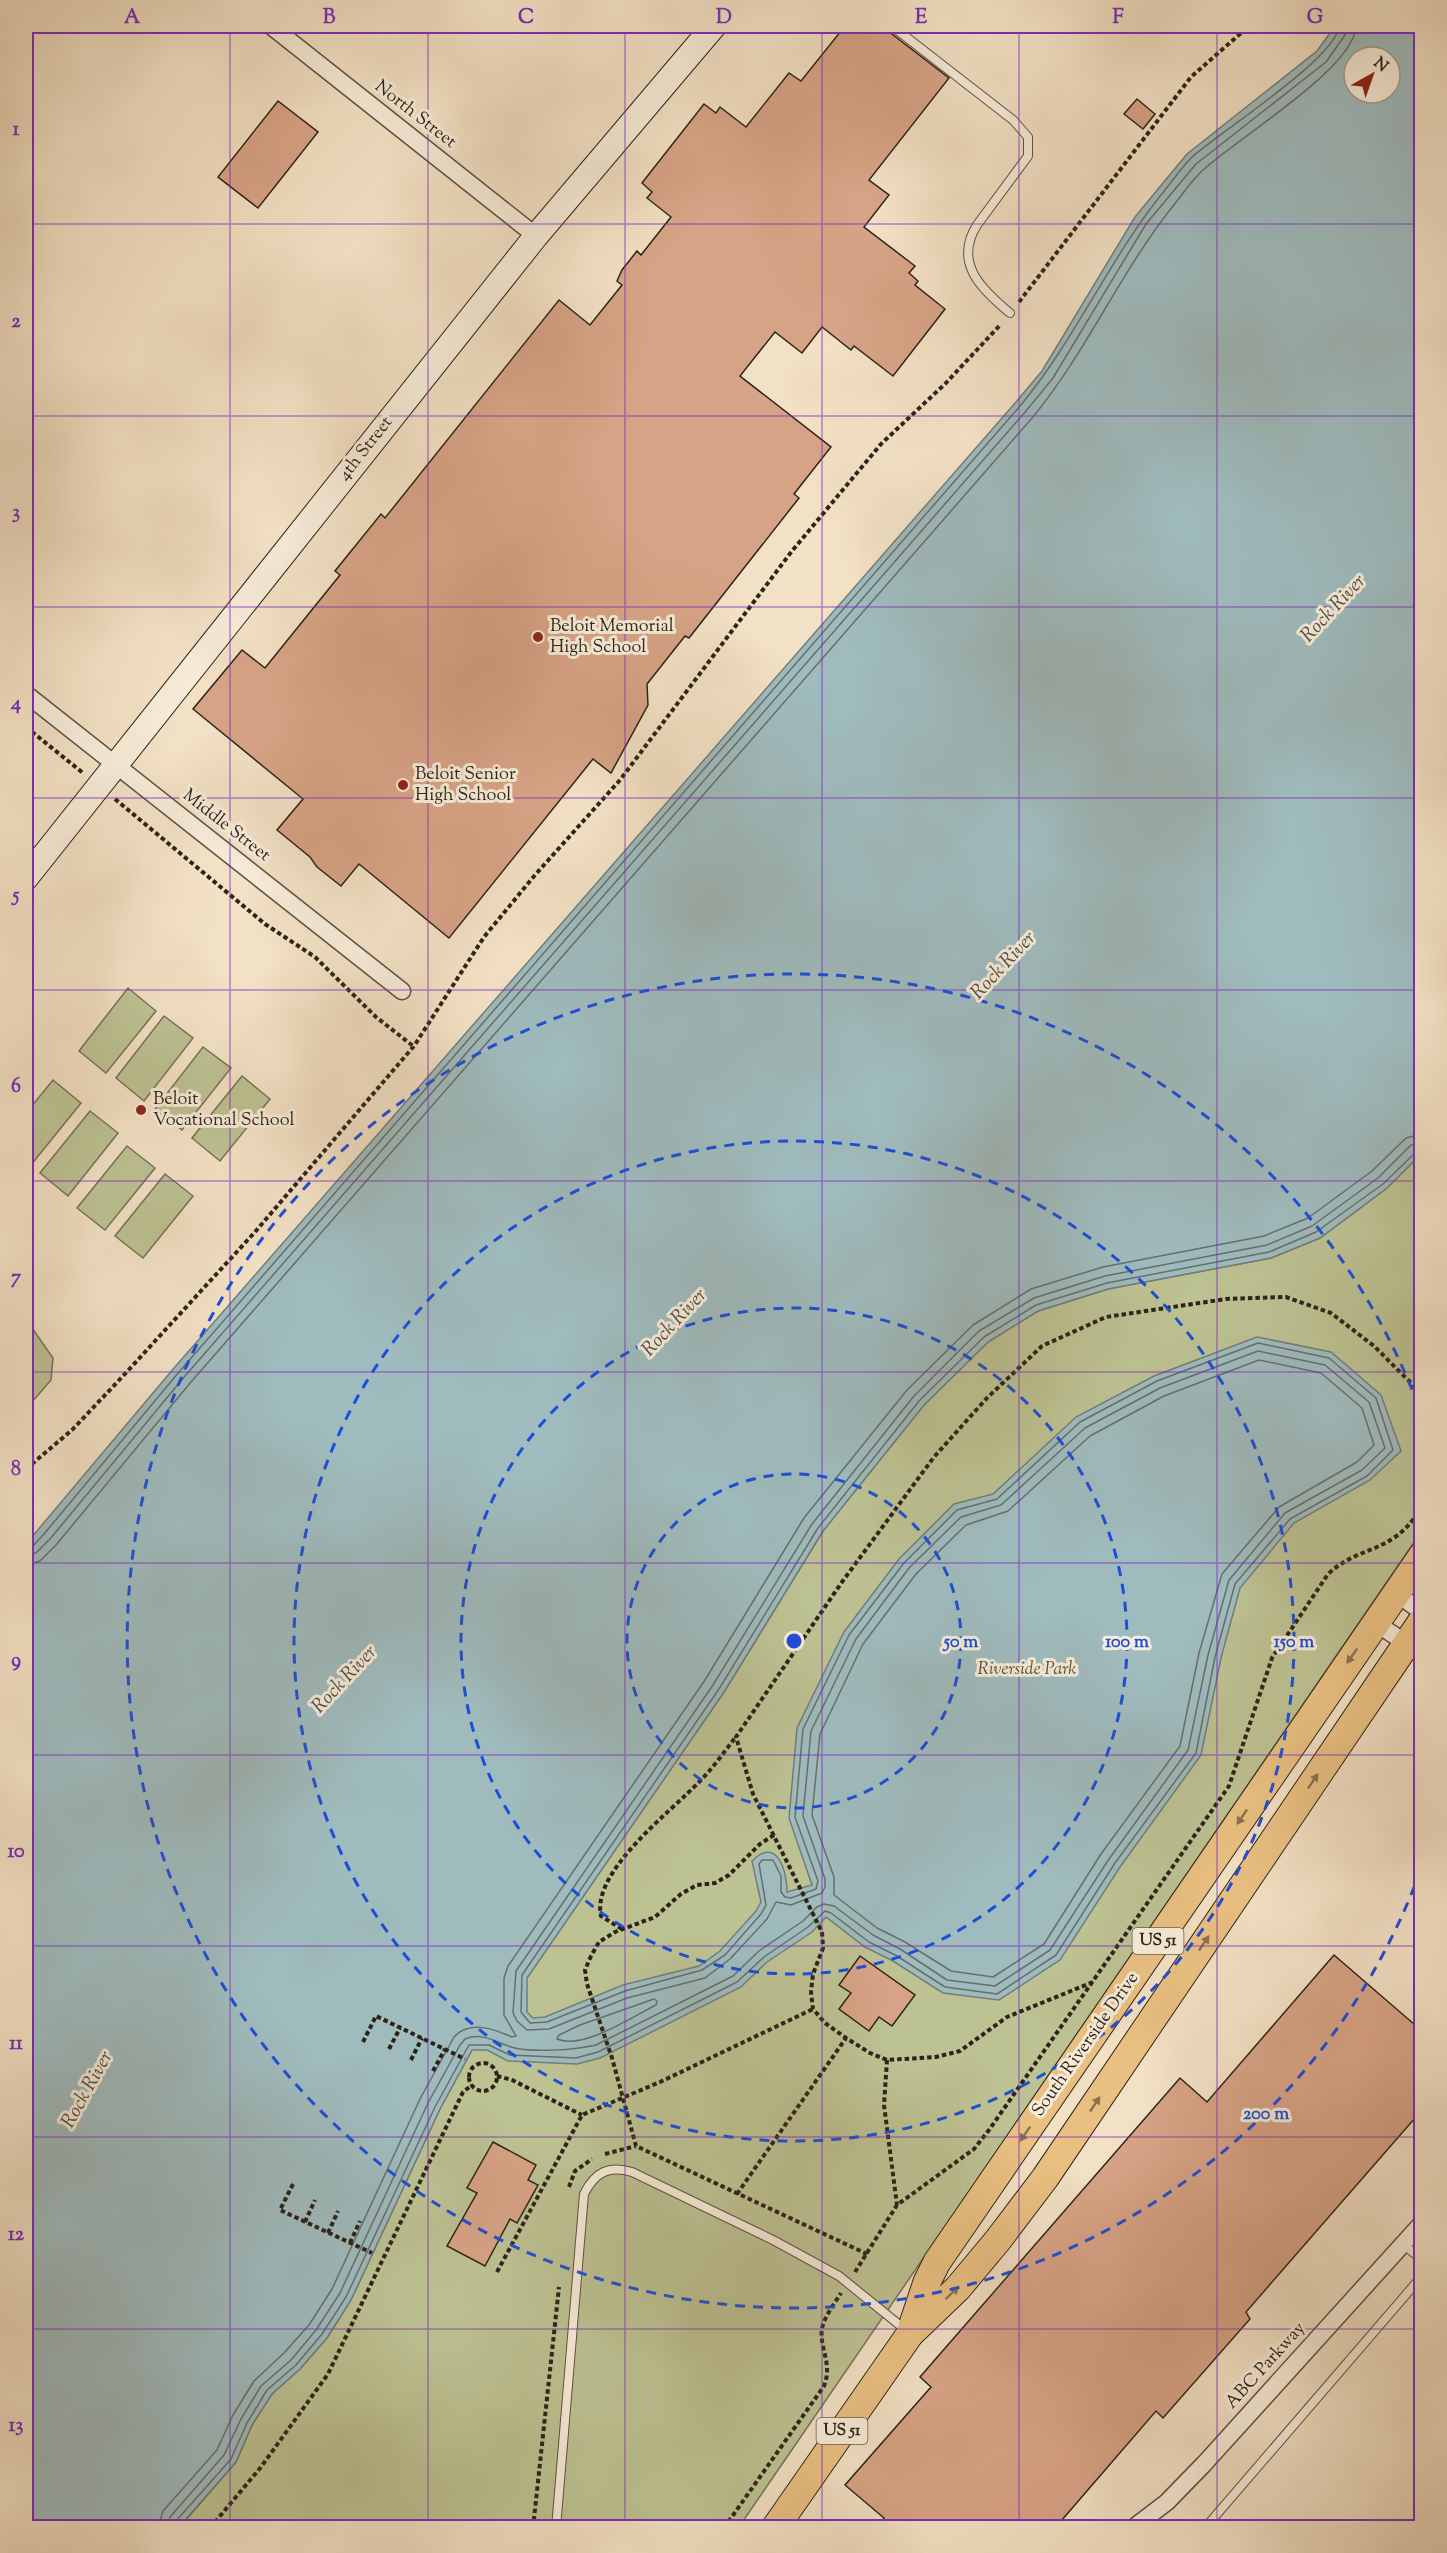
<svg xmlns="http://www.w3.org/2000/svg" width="1447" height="2553" font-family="'Sorts Mill Goudy',serif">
	<rect width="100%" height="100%" fill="#f3e1c5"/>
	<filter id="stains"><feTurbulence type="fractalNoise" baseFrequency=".00333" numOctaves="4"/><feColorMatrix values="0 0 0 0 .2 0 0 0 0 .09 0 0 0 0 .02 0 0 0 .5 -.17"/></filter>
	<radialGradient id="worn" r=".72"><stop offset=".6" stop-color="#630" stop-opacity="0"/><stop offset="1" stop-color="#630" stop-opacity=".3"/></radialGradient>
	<path fill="#bdc293" stroke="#747256" stroke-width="1.5" d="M128,988L156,1011L106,1073L79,1051Z
		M164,1016L193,1038L144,1101L116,1078Z
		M203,1047L231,1068L182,1130L155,1109Z
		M242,1076L270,1099L220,1161L192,1138Z
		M53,1080L81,1103L31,1165L26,1161V1113Z
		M90,1111L118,1133L68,1196L40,1173Z
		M127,1146L155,1168L105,1230L77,1208Z
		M1421,1154V1532L739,2527L179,2528L236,2462L252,2425L272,2394L300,2369L327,2338L351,2300L440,2109L472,2050L527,1978L724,1692L823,1531L924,1405L988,1342L1038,1311L1108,1289L1271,1258L1320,1238L1387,1188Z
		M165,1174L193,1196L143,1258L115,1236Z
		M26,1323L30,1325L53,1358L51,1380L26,1409Z"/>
	<path fill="#9fbbbe" stroke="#717e7c" stroke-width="1.5" fill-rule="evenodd" d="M1335,26H1421V1154L1387,1188L1320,1238L1271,1258L1108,1289L1038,1311L988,1342L924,1405L823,1531L724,1692L527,1978V2012L533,2018L545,2017L623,1985L699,1966L720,1951L756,1911L761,1902L752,1861C778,1835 787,1873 787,1892L812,1885L789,1818L797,1728L844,1632L899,1559L954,1504L993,1494L1076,1417L1154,1376L1257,1337L1331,1352L1381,1395L1401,1451L1370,1480L1294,1523L1240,1588L1221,1658L1201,1755L1120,1867L1060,1960L999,2000L943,1993L893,1961L865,1947L826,1917L812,1932L767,1962L741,1987L600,2058L577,2064L508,2061L487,2050H472L440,2109L351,2300L327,2338L300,2369L272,2394L252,2425L236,2462L179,2527H26V1544L174,1368L1016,402L1042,371L1135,217L1187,154L1317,51ZM1354,57H1390V93H1354Z"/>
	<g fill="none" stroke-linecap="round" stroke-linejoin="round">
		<path stroke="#666f6b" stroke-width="1.5" d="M1259,1360L1321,1373L1362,1408L1374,1445L1357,1462L1279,1507L1222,1574L1199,1653L1180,1746L1101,1854L1044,1944L993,1977L951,1971L905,1942L877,1928L834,1895V1877L812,1815L820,1734L863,1644L916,1574L966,1525L1008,1511L1090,1436L1164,1396Z
			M26,1548L32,1547L44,1534L179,1372L1020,406C1076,339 1110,257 1165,190C1174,179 1182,167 1191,158C1219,132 1336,59 1339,26
			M26,1556L36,1553L50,1539L185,1376L1026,411L1053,378L1146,224L1196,164L1326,62L1345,35L1347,26
			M26,1565L40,1561L56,1545L191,1382L1033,417C1088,350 1122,268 1177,201C1185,191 1193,179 1203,170C1236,139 1355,68 1356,26
			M654,1999L657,2001L656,2005C632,2017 583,2050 557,2039L559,2035L580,2025Z
			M158,2528L163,2511L217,2450L233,2415L254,2381L284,2353L309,2325L332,2289L420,2099L454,2037C470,2020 494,2029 512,2037L516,2036L504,2015V1978L508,1966L705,1680L804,1518L907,1390L973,1325L1031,1289L1103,1267L1264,1236L1308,1218L1372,1171L1406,1138L1422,1134
			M167,2528L170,2517L224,2455L241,2419L261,2386L291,2360L316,2330L340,2293L428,2103L460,2045L465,2039C483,2032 495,2042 511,2047C530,2053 576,2050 596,2045L733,1976L759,1951L803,1921L817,1907L824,1904L834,1906L873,1935L900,1949L947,1980L995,1986L1050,1950L1109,1859L1188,1750L1208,1655L1229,1580L1285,1513L1362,1470L1385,1448L1369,1402L1325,1365L1258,1351L1160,1388L1085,1428L1001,1505L961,1517L909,1568L856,1639L811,1731L803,1816L825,1879V1887L822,1893L791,1905L776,1902L767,1919L730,1959L705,1978L627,1998L549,2029L527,2030L517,2021L513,2013L516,1971L713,1685L812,1524L914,1396L979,1331L1034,1298L1105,1276L1267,1245L1312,1226L1378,1178L1411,1145L1422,1143
			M175,2528L176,2521L231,2459L247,2423L267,2390L296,2365L322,2334L346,2297L435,2107L469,2045H489L510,2055L576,2058L598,2052L737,1982L764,1957L808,1927L825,1911L831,1913L869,1942L897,1956L945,1987L997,1994L1056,1955L1115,1863L1196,1753L1215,1657L1235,1584L1290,1519L1367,1476L1393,1450L1376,1398L1329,1358L1258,1343L1157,1381L1080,1422L997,1499L957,1510L904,1563L849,1635L803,1729L795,1817L818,1881L816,1889L791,1898L785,1897L781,1892V1876L773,1860H762L759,1864L766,1905L761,1914L725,1955L702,1970L625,1991L547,2022L530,2023L521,2012L522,1975L719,1689L818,1528L919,1401L984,1337L1036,1305L1107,1283L1269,1252L1316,1232L1383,1184L1416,1152L1422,1150"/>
	</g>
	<path fill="#d7a386" stroke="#2c2318" stroke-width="1.5" d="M845,26H886L888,31L949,78L869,180L889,195L864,227L915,266L909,273L918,281L915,285L945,309L893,376L854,346L851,350L822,327L802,353L775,332L740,376L831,447L794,494L799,498L689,638L685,636L647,684L648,705L611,773L593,759L449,938L359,864L341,886L317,867L310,857L277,830L303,799L193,709L242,650L265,668L340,575L335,571L381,514L385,518L559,300L590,325L622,285L617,281L622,270L637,251L641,255L671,217L647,198L652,192L642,183L704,104L716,113L720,107L746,127L789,73L801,81Z
		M1137,99L1155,114L1143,129L1124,114Z
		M278,101L318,132L258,208L218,177Z
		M1334,1955L1422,2031V2110L1246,2312L1250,2319L1163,2418L1156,2411L1055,2528H876L884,2518L845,2485L931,2387L920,2377L1180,2078L1207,2102Z
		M860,1956L915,1995L892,2026L879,2017L869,2031L839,2009L851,1993L839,1985Z
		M493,2142L536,2165L528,2180L538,2185L517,2223L510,2219L485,2266L447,2246L477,2193L467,2188Z"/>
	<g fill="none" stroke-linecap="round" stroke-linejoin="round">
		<g stroke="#5e5243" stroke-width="10">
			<path id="lane" d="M892,26L1013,120L1028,137V156L977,225C953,263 982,290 1010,313
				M1403,2244L1422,2260
				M556,2528L584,2194C595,2172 609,2165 632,2172L773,2240L839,2276L907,2331
				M1205,2528L1422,2276"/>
		</g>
		<g stroke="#5e5243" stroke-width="19">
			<path id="street" d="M271,26L536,236
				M26,694L402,991
				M1396,1593L1422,1612
				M1376,1623L1422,1654
				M1133,2528L1167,2502L1204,2464L1422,2223"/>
		</g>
		<g stroke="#2c2318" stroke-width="26">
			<path id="secondary" d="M26,878L536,236L714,26"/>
		</g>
		<g stroke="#2c2318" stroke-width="29">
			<path id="primary" d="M911,2330L927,2282L937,2262L1422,1556
				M775,2528L910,2334L958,2288L998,2240L1045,2178L1422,1621"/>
		</g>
		<path stroke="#2c2318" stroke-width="4" stroke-dasharray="4.5 3" stroke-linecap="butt" d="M1019,302L1191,77L1249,26
			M26,727L83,773
			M115,799L265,924L315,957L376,1017L413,1046
			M26,1469L72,1430L123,1376L255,1232L414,1046L484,937L535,875L620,780L792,551L881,444L946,383L1001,324
			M774,1835L760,1844L729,1875L715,1883L697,1885L681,1894L655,1917L615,1932L599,1942L591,1956L585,1970L587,1984L612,2058L636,2146L867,2254
			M622,1929L601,1916C591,1871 672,1811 700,1781C713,1768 724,1752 735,1738
			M1093,1982L1007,2017L960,2051L936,2057L887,2060L870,2053L846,2038L825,2023L813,2009L811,1992L813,1974L823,1948L822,1932L753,1794L736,1737L842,1582L934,1457L987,1398L1042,1346L1106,1317L1226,1299L1286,1297L1331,1313L1374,1346L1419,1391
			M363,2042L376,2016L465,2059
			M389,2049L400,2028
			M411,2060L422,2038
			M887,2060L884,2105L897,2205
			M469 2077a14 14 0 1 1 28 0a14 14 0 1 1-28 0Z
			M433,2071L445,2049
			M497,2076L512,2080L582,2115
			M605,2154L636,2146
			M293,2184L280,2210L372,2253
			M569,2187L575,2171L592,2159
			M737,2194L846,2038
			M305,2222L315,2200
			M328,2233L338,2211
			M350,2243L360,2221
			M497,2272L582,2115L660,2082L813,2009
			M855,2272L897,2205L974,2149L989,2130L1229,1786L1272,1658L1328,1574C1352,1552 1372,1553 1395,1537C1406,1530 1413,1519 1422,1509
			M210,2528L261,2467L328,2374L463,2092L472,2085
			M533,2528L559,2287
			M724,2528L824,2386C833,2363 819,2349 822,2328C825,2316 834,2304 841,2293"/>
		<use href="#lane" stroke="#f7ecd9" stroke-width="8"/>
		<use href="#street" stroke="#f7ecd9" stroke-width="16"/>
		<use href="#secondary" stroke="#f7ecd9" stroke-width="24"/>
		<use href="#primary" stroke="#eac082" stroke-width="27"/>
	</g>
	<defs><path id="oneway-solid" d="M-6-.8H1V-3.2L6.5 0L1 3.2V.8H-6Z" transform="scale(1.5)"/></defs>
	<g fill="#8b724d">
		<use href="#oneway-solid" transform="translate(1352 1656) rotate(125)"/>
		<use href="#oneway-solid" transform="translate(1313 1781) rotate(-56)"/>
		<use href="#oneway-solid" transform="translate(1242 1817) rotate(124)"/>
		<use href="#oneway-solid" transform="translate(1204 1943) rotate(-56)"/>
		<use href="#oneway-solid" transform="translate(1095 2104) rotate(-56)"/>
		<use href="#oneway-solid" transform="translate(1025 2134) rotate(125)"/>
		<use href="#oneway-solid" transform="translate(952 2293) rotate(-44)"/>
	</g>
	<path fill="none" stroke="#7b2cbf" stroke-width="1.5" stroke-opacity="0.55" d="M230,26V2528M428,26V2528M625,26V2528M822,26V2528M1019,26V2528M1217,26V2528M26,224H1422M26,416H1422M26,607H1422M26,798H1422M26,990H1422M26,1181H1422M26,1372H1422M26,1563H1422M26,1755H1422M26,1946H1422M26,2137H1422M26,2329H1422"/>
	<g fill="none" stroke="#1d4ed8" stroke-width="3" stroke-dasharray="10 8">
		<circle cx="794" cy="1641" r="167"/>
		<circle cx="794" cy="1641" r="333"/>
		<circle cx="794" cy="1641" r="500"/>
		<path d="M1421 1869A667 667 0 1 1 1421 1413"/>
	</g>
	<g fill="#8f2418" stroke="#f7ecd9" stroke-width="2">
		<circle cx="538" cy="637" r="6"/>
		<circle cx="403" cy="785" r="6"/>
		<circle cx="141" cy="1110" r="6"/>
	</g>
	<g text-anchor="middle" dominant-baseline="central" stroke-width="6" stroke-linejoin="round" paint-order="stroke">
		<g fill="#f7ecd9" stroke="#695f52" stroke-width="1.5">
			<rect x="1132.5" y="1928" width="51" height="26" rx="4.5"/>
			<rect x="816.5" y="2418" width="51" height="26" rx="4.5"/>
		</g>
		<g font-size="16" font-weight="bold" fill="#2c2318">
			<text x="1158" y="1941">US 51</text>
			<text x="842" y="2431">US 51</text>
		</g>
		<g font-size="18" fill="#2c2318" stroke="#f7ecd9">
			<text transform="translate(415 115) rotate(38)">North Street</text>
			<text transform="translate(366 449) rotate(-52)">4th Street</text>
			<text transform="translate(226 826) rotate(38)">Middle Street</text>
			<text transform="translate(1086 2045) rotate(-55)">South Riverside Drive</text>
			<text transform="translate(1266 2366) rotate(-48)">ABC Parkway</text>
		</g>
		<g font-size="18" fill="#2c2318" stroke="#f7ecd9" text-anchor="start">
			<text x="550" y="627">Beloit Memorial<tspan x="550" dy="21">High School</tspan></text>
			<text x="415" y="775">Beloit Senior<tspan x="415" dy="21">High School</tspan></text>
			<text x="153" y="1100">Beloit<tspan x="153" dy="21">Vocational School</tspan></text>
		</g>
		<g font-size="18" font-style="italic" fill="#58533d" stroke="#f7ecd9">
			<text x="1027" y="1670">Riverside Park</text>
		</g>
		<g font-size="20" font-style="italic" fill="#4e514a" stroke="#f7ecd9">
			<text transform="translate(1334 609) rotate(-47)">Rock River</text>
			<text transform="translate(1004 966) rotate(-47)">Rock River</text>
			<text transform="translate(675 1323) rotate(-47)">Rock River</text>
			<text transform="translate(345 1680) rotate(-47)">Rock River</text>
			<text transform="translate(88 2090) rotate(-61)">Rock River</text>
		</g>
	</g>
	<circle cx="794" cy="1641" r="9" fill="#1d4ed8" stroke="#f7ecd9" stroke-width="3"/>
	<g font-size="18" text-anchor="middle" font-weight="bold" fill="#1d4ed8" stroke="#f7ecd9" stroke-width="6" stroke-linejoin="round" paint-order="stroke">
		<text x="961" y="1647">50 m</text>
		<text x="1127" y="1647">100 m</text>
		<text x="1294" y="1647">150 m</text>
		<text x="1266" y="2119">200 m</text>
	</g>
	<rect width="1447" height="2553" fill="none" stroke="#f3e1c5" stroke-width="66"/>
	<g transform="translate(1372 75) rotate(40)"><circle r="28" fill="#f7ecd9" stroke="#a69c8c" stroke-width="1.5"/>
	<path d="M0-4.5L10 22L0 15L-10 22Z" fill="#8f2418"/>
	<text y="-9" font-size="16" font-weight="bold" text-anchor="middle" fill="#2c2318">N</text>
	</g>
	<rect x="33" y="33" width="1381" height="2487" fill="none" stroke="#7b2cbf" stroke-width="2"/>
	<g font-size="20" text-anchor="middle" font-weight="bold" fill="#7b2cbf">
		<text x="132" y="23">A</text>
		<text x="329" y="23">B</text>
		<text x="526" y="23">C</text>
		<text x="724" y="23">D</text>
		<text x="921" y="23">E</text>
		<text x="1118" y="23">F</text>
		<text x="1315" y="23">G</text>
		<text x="16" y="135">1</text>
		<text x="16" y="327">2</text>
		<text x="16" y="518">3</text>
		<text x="16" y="709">4</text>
		<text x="16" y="901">5</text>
		<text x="16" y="1092">6</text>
		<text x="16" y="1283">7</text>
		<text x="16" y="1475">8</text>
		<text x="16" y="1666">9</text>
		<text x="16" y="1857">10</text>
		<text x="16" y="2049">11</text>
		<text x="16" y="2240">12</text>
		<text x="16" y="2431">13</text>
	</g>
	<rect width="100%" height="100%" filter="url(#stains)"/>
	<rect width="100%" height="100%" fill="url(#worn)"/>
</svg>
